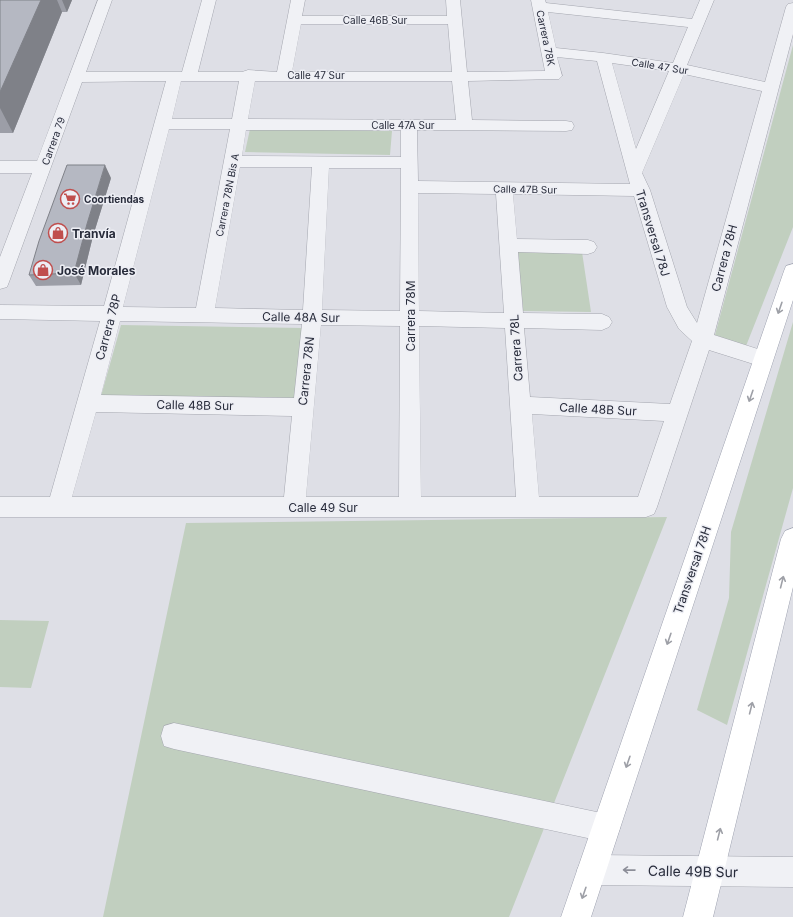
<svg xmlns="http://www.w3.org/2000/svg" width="793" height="917" font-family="Inter,sans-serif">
	<rect width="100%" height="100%" fill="#dedfe6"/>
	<path fill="#c1cfbf" d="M793,45V227L746,346L715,335Z
		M250,129L392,131L390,155L245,152Z
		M518,252H582L591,312L523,311Z
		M793,322V488L727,725L697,710L729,598L731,532Z
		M121,325L304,328L296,399L101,396Z
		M667,517L509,917H103L186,523Z
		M0,620L49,621L31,688L0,687Z"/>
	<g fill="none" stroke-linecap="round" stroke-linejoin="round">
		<g stroke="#a4a6af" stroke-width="1">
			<path id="minor" d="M98,0H112L86,72H182L202,0H216L198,72H242L248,70L277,72L291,0H305L302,16H447L446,0H460L467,72L545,71L531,0H545L546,3L692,19L700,0H714L687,65L765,82L786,7L788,4L793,3V34L714,335L770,353L773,359L770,365L763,367L709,350L657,507L654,514L646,517H0V497H50L100,321L0,319V305L104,306L166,81L82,82L9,282L7,287L0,289V257L32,173H0V161H37ZM548,12L688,27L673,63L603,53L556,48ZM301,24H448L452,72H292ZM557,57L597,61L630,184L418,181L417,130L566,131L572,130L574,126L572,122L566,121L472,120L468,81L559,79L562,76ZM612,63L669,71L636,149ZM684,74L762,91L697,323L687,307L650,190L642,173ZM181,81H239L232,119H172ZM255,81H452L456,120L248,119ZM169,129H230L196,308L123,307ZM246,130H401V157L242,156ZM240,167H312L303,310L215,308ZM329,168H401L400,311L322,310ZM418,193L496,194L504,313L419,311ZM513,194L634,196L667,307L679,329L692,341L670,404L530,397L524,328L602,330L609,327L612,322L609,317L602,314L523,313L518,252L588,254L594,252L597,247L594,242L588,240L517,239ZM120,321L302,324L294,398L101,395ZM321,325L400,326L399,497H306ZM419,326L505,328L516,497H421ZM96,412L292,416L284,497H72ZM532,414L664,421L638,497H539Z
				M174,723L606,814L616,818L620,828L616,838L606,842L174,749L164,746L161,736L164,726Z
				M592,855L793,857V887L592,885L582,880L577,870L582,860Z"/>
		</g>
		<g stroke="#9ea2b0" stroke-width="1">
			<path id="major" d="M793,264V300L591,917H561L784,271L786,266Z
				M793,528V587L713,917H683L781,539L785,531Z"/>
		</g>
		<use href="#minor" fill="#f0f1f5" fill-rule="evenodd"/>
		<use href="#major" fill="#fff" fill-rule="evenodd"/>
	</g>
	<path fill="#9c9ea7" d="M0,0H72L67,12H62L13,133H0Z
		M111,178L93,236L81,285L36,286L29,275Z"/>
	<path fill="#7f8188" d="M41,0H57L62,12L13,133L0,108V92Z
		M62,0H72L67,12Z
		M105,165L111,178L93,236L81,285L74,273L87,224Z"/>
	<path fill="#b5b8c2" stroke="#7f8188" d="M0,0H41L0,92Z
		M67,165H105L87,224L74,273L29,275L39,241Z"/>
	<defs><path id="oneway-shaft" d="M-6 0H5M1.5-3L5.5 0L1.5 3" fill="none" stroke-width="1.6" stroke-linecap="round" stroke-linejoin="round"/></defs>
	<g stroke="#9ea0a7">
		<use href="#oneway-shaft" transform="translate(780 308) rotate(109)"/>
		<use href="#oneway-shaft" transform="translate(751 396) rotate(109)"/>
		<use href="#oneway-shaft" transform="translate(782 582) rotate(-76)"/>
		<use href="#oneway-shaft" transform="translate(669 639) rotate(109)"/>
		<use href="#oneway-shaft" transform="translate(751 708) rotate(-76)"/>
		<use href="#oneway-shaft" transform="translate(628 762) rotate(109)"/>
		<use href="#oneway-shaft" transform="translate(719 834) rotate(-76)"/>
		<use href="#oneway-shaft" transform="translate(584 893) rotate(109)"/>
	</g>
	<use stroke="#8c8e98" href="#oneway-shaft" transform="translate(629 870) rotate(-179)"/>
	<defs>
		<g id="supermarket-ring" transform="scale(1)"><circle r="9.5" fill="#edeef4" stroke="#c04e4d" stroke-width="1.5"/><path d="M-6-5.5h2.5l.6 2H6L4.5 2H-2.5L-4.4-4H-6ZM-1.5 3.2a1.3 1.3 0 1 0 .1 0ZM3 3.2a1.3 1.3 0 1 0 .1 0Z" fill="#c04e4d"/></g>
		<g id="shop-ring" transform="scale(1)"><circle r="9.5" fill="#edeef4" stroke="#c04e4d" stroke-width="1.5"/><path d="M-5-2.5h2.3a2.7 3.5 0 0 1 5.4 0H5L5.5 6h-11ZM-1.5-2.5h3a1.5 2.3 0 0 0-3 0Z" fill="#c04e4d"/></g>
	</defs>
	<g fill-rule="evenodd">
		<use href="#supermarket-ring" x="70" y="199"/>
		<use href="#shop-ring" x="58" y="233"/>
		<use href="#shop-ring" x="43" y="270"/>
	</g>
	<g text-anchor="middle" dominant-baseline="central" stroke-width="3" stroke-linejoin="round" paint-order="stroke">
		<g font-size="10" fill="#282c3b" stroke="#edeef4">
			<text x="375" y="20">Calle 46B Sur</text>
			<text transform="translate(546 38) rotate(78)">Carrera 78K</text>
			<text transform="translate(660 66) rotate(9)">Calle 47 Sur</text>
			<text x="316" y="75">Calle 47 Sur</text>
			<text x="403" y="125">Calle 47A Sur</text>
			<text transform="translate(53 141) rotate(-70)">Carrera 79</text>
			<text transform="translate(525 189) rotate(1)">Calle 47B Sur</text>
			<text transform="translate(227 195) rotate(-79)">Carrera 78N Bis A</text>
		</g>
		<g font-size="10" font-weight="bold" fill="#282c3b" stroke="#edeef4" text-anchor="start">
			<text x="84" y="199">Coortiendas</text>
		</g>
		<g font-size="12" font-weight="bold" fill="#282c3b" stroke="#edeef4" text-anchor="start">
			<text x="72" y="233">Tranvía</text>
			<text x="57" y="270">José Morales</text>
		</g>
		<g font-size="12" fill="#282c3b" stroke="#edeef4">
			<text transform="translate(653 233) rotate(73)">Transversal 78J</text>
			<text transform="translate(724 258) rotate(-75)">Carrera 78H</text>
			<text transform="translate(410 316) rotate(-90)">Carrera 78M</text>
			<text transform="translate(301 317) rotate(1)">Calle 48A Sur</text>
			<text transform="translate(108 327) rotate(-75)">Carrera 78P</text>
			<text transform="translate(516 348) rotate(-94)">Carrera 78L</text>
			<text transform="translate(306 371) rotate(-84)">Carrera 78N</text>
			<text transform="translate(195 405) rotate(1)">Calle 48B Sur</text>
			<text transform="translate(598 409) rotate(3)">Calle 48B Sur</text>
			<text x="323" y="507">Calle 49 Sur</text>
			<text transform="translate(692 570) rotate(-71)">Transversal 78H</text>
		</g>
		<g font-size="14" fill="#282c3b" stroke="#edeef4">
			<text transform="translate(693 871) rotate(1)">Calle 49B Sur</text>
		</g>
	</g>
</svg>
